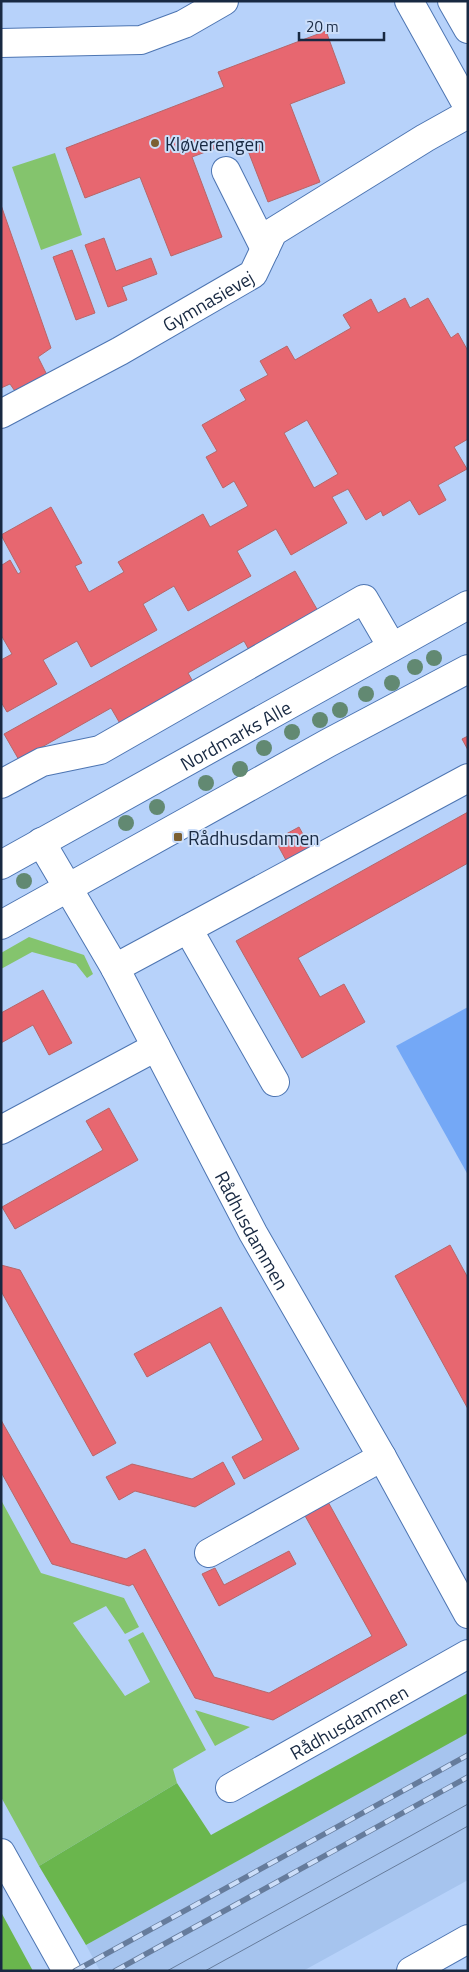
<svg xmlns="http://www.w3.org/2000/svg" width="469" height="1972" font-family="'Titillium Web',sans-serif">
	<rect width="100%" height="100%" fill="#b7d2fa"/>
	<path fill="#a6c4ee" d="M468,1732V1880L303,1971H100L86,1945Z"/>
	<path fill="#84c46d" d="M55,153L82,235L41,250L12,167Z
		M29,937L84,955L93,974L87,978L76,964L32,952L1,969V953Z
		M1,1500L41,1573L124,1598L139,1627L125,1634L106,1606L73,1623L125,1696L150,1682L128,1640L143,1632L206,1750L173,1769L177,1783L39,1866L1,1797Z
		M195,1710L250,1727L215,1746Z"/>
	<path fill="#6ab64d" d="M468,1693V1733L86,1945L39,1866L177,1783L211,1835Z
		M1,1912L33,1971H1Z"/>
	<path fill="#74a8f6" d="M468,1007V1175L396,1046Z"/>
	<path fill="#e76770" stroke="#b76669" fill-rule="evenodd" d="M326,31L345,83L290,104L320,182L268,202L243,138L192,157L222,237L171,256L140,177L85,198L66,148L224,87L218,72Z
		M1,205L51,348L38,357L48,377L17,394L10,384L1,388Z
		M104,238L116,271L151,258L157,274L122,287L127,300L108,307L85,245Z
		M72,250L95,313L76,320L53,257Z
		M405,298L410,308L428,298L451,338L458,333L468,351V439L454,447L467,469L438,485L446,500L419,515L410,500L383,516L381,511L366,520L348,489L332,497L347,523L291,555L276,529L237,551L251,576L188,611L174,586L143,604L157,630L91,667L77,641L43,660L57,684L7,712L1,702V660L12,654L1,635V563L2,565L10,560L18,574L21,572L1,535L51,507L82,563L75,566L89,592L124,572L118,562L203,514L210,527L248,506L234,481L223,488L206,457L217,451L202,425L246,400L240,390L268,375L260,361L287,346L295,360L351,328L343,315L371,299L378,313ZM307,420L338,474L314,488L284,433Z
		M295,571L318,611L249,650L244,641L188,673L196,687L122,727L111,708L19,760L4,734Z
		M468,736V750L462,739Z
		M468,812V863L298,958L320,997L344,984L365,1022L302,1058L236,941Z
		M299,827L311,849L287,862L275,840Z
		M43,990L72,1043L49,1055L33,1025L1,1043V1013Z
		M109,1108L138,1160L15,1229L2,1207L103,1150L86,1121Z
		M450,1245L468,1278V1409L395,1276Z
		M1,1265L20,1270L116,1443L93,1456L1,1291Z
		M221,1307L299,1449L244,1479L232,1457L263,1440L210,1342L147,1377L134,1354Z
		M1,1420L71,1543L126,1559L145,1549L214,1677L269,1693L372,1636L304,1514L327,1500L407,1645L273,1720L195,1698L133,1584L129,1586L52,1564L1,1472Z
		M223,1462L235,1484L195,1507L135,1491L119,1500L106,1477L132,1464L192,1479Z
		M289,1551L296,1564L219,1606L202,1574L215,1568L224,1585Z"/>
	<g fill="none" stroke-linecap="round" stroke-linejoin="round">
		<g stroke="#4d75b2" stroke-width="30">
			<g id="minor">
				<path d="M409,1L468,107"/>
				<path d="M452,1L468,29"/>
				<path d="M1,43L141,40L184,24L224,1"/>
				<path d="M226,171L265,249"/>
				<path id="s1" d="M1,414L120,351L253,274L273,232L425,138L468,114"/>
				<path d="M1,784L42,762L100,750L364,599L392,647"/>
				<path id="s2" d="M41,842L115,968L253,1233L382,1457L468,1614"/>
				<path id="s3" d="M1,865L468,605"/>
				<path d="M1,925L328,743L468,669"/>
				<path d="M188,929L275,1082"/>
				<path d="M115,968L468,778"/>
				<path d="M1,1130L156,1047"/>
				<path d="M209,1553L382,1457"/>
				<path id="s4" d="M230,1788L468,1654"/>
				<path d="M1,1853L67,1971"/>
				<path d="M411,1971L468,1939"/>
			</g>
		</g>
		<use href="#minor" stroke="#fff" stroke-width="28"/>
		<path stroke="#667c9c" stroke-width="1" d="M167,1971L468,1804
			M205,1971L468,1826"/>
		<g stroke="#667c9c" stroke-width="5.5">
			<path id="rail" d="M75,1971L468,1755
				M115,1971L468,1777"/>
		</g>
		<use href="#rail" stroke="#ccdef9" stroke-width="4" stroke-dasharray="11" stroke-linecap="butt"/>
	</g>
	<g fill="#628972">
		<circle cx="434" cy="658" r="8"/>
		<circle cx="415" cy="667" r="8"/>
		<circle cx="392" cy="683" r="8"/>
		<circle cx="366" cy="694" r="8"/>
		<circle cx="340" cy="710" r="8"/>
		<circle cx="320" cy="720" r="8"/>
		<circle cx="292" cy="732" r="8"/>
		<circle cx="264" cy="748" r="8"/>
		<circle cx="240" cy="769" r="8"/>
		<circle cx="206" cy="783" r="8"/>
		<circle cx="157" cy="807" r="8"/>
		<circle cx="126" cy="823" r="8"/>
		<circle cx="24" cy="881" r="8"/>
	</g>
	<g fill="#7b5f32" stroke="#ccdef9" stroke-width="2">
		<circle cx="155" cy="143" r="5"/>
		<rect x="173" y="832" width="10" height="10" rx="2.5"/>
	</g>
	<g text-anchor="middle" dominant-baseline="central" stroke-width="4" stroke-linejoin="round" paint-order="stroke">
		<g font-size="19" fill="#182942" stroke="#ccdef9" text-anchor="start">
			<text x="165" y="143">Kløverengen</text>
			<text x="188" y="837">Rådhusdammen</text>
		</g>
		<g font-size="19" fill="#182942" stroke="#ccdef9">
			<text stroke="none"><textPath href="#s1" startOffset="236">Gymnasievej</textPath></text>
			<text stroke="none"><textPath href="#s3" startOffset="268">Nordmarks Alle</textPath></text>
			<text stroke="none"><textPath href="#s2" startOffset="442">Rådhusdammen</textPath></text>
			<text stroke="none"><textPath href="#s4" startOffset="136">Rådhusdammen</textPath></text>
		</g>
	</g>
	<rect width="469" height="1972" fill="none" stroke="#182942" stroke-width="5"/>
	<path d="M299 32v8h85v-8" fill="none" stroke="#182942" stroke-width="2.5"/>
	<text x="306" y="32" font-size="15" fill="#182942" stroke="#ccdef9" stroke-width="4" paint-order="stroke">20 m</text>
</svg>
